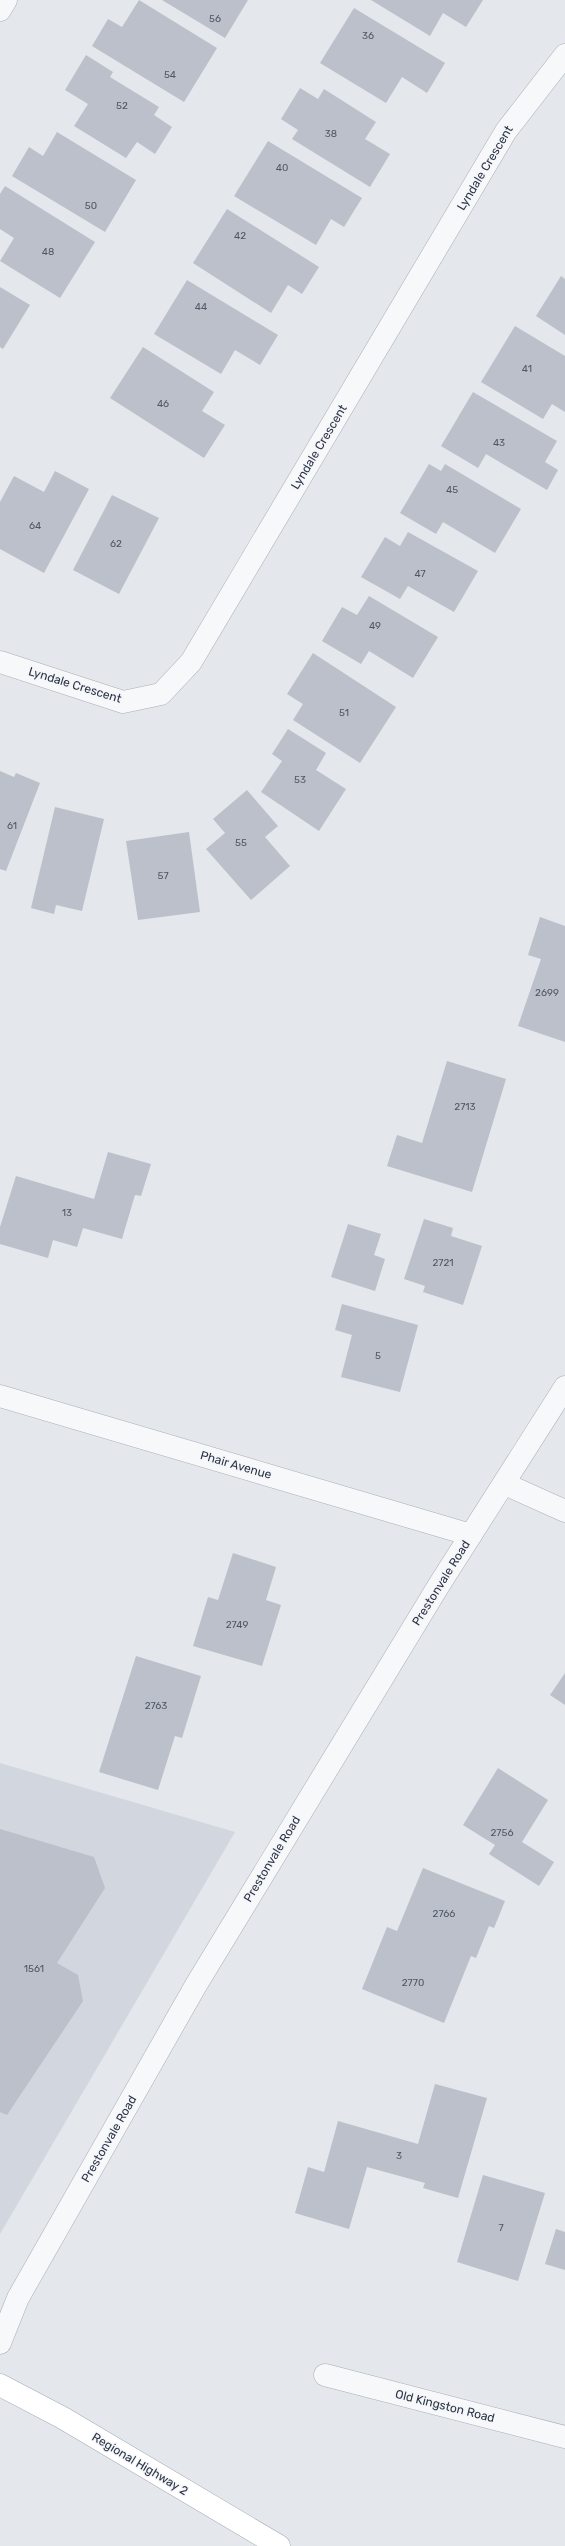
<svg xmlns="http://www.w3.org/2000/svg" width="565" height="2546" font-family="Rubik,sans-serif">
	<rect width="100%" height="100%" fill="#e4e7ec"/>
	<path fill="#d2d6de" d="M0,1763L235,1832L0,2234Z"/>
	<path fill="#bbc0ca" d="M139,0L217,48L184,102L92,46L108,19L122,27Z
		M162,0H248L225,38Z
		M371,0H483L466,27L443,13L430,36Z
		M354,8L445,63L427,93L402,77L386,103L320,63Z
		M86,55L113,72L110,77L159,107L154,115L172,127L155,154L137,142L126,158L74,126L88,104L65,90Z
		M300,88L318,99L324,89L376,122L365,139L390,154L370,187L292,139L298,130L281,119Z
		M57,132L136,180L105,232L12,176L29,147L43,156Z
		M268,141L362,198L344,227L331,219L316,245L234,196Z
		M5,186L95,242L60,298L0,261L14,238L0,229V194Z
		M227,209L319,267L302,294L288,285L271,313L193,263Z
		M561,276L565,279V335L536,316Z
		M187,280L278,335L260,365L235,350L221,374L154,334Z
		M0,287L30,305L3,349L0,347Z
		M515,326L565,356V412L552,404L543,419L481,382Z
		M143,347L214,392L202,411L225,425L204,458L110,398Z
		M473,392L557,441L545,462L558,470L547,490L486,454L478,468L441,446Z
		M429,464L441,471L445,464L521,509L495,553L443,522L436,534L400,513Z
		M55,471L89,489L44,573L0,549V502L14,476L44,492Z
		M112,495L159,518L119,594L73,570Z
		M408,532L478,571L454,612L408,586L400,599L361,577L385,537L400,546Z
		M369,596L438,637L413,678L369,651L361,664L322,641L342,607L357,615Z
		M313,653L396,707L360,763L293,720L303,704L287,694Z
		M288,729L326,753L316,770L346,789L319,831L261,792L282,761L272,754Z
		M0,771L14,777L16,773L40,783L6,871L0,869Z
		M247,790L278,826L265,837L290,866L251,900L206,849L225,833L213,819Z
		M55,807L104,819L82,911L56,905L54,914L31,908Z
		M189,832L200,912L138,920L126,841Z
		M540,917L565,926V1042L518,1026L541,959L528,955Z
		M447,1061L506,1079L472,1192L387,1166L397,1135L422,1143Z
		M108,1152L151,1164L141,1196L135,1195L122,1239L83,1228L77,1247L53,1240L48,1258L0,1244V1227L16,1176L94,1199Z
		M424,1219L453,1228L451,1236L482,1246L463,1305L423,1292L425,1286L404,1279Z
		M348,1224L381,1234L374,1255L385,1259L375,1291L331,1277Z
		M342,1304L418,1325L400,1392L341,1377L352,1335L335,1330Z
		M233,1553L276,1567L266,1600L281,1605L262,1666L193,1646L208,1597L218,1600Z
		M136,1656L201,1676L182,1738L175,1736L158,1790L99,1772Z
		M565,1673V1705L550,1695Z
		M498,1768L548,1800L522,1842L554,1862L539,1886L489,1854L495,1845L463,1825Z
		M0,1829L94,1857L105,1888L57,1963L78,1975L83,2001L7,2115L0,2112Z
		M423,1868L505,1901L494,1928L489,1926L476,1958L471,1956L444,2023L362,1989L387,1927L397,1931Z
		M435,2084L487,2098L458,2198L423,2188L425,2183L367,2167L349,2229L295,2213L308,2167L324,2172L338,2121L418,2144Z
		M483,2175L545,2193L518,2281L457,2262Z
		M556,2229L565,2232V2270L545,2264Z"/>
	<g fill="none" stroke-linecap="round" stroke-linejoin="round">
		<g stroke="#a9aeb7" stroke-width="23">
			<path id="minor" d="M0,10L6,0
				M0,662L123,702L161,694L191,662L506,131L565,55
				M0,1396L471,1535
				M505,1484L565,1511
				M325,2375L565,2437"/>
		</g>
		<g stroke="#a9aeb7" stroke-width="23">
			<path id="tertiary" d="M0,2343L18,2298L196,1985L439,1585L565,1387"/>
		</g>
		<g stroke="#a3abb8" stroke-width="23">
			<path id="primary" d="M0,2385L63,2418L279,2546"/>
		</g>
		<use href="#minor" stroke="#f7f8fa" stroke-width="22"/>
		<use href="#tertiary" stroke="#f7f8fa" stroke-width="22"/>
		<use href="#primary" stroke="#fff" stroke-width="22"/>
	</g>
	<g text-anchor="middle" dominant-baseline="central" stroke-width="3" stroke-linejoin="round" paint-order="stroke">
		<g font-size="10" fill="#4f5766">
			<text x="215" y="19">56</text>
			<text x="368" y="36">36</text>
			<text x="170" y="75">54</text>
			<text x="122" y="106">52</text>
			<text x="331" y="134">38</text>
			<text x="282" y="168">40</text>
			<text x="91" y="206">50</text>
			<text x="240" y="236">42</text>
			<text x="48" y="252">48</text>
			<text x="201" y="307">44</text>
			<text x="527" y="369">41</text>
			<text x="163" y="404">46</text>
			<text x="499" y="443">43</text>
			<text x="452" y="490">45</text>
			<text x="35" y="526">64</text>
			<text x="116" y="544">62</text>
			<text x="420" y="574">47</text>
			<text x="375" y="626">49</text>
			<text x="344" y="713">51</text>
			<text x="300" y="780">53</text>
			<text x="12" y="826">61</text>
			<text x="241" y="843">55</text>
			<text x="163" y="876">57</text>
			<text x="547" y="993">2699</text>
			<text x="465" y="1107">2713</text>
			<text x="67" y="1213">13</text>
			<text x="443" y="1263">2721</text>
			<text x="378" y="1356">5</text>
			<text x="237" y="1625">2749</text>
			<text x="156" y="1706">2763</text>
			<text x="502" y="1833">2756</text>
			<text x="444" y="1914">2766</text>
			<text x="34" y="1969">1561</text>
			<text x="413" y="1983">2770</text>
			<text x="399" y="2156">3</text>
			<text x="501" y="2228">7</text>
		</g>
		<g font-size="12" fill="#2b3445" stroke="#f4f6f9">
			<text transform="translate(485 168) rotate(-59)">Lyndale Crescent</text>
			<text transform="translate(319 447) rotate(-59)">Lyndale Crescent</text>
			<text transform="translate(75 685) rotate(17)">Lyndale Crescent</text>
			<text transform="translate(236 1465) rotate(16)">Phair Avenue</text>
			<text transform="translate(441 1583) rotate(-58)">Prestonvale Road</text>
			<text transform="translate(272 1859) rotate(-59)">Prestonvale Road</text>
			<text transform="translate(109 2139) rotate(-60)">Prestonvale Road</text>
			<text transform="translate(445 2406) rotate(14)">Old Kingston Road</text>
			<text transform="translate(140 2464) rotate(31)">Regional Highway 2</text>
		</g>
	</g>
</svg>
